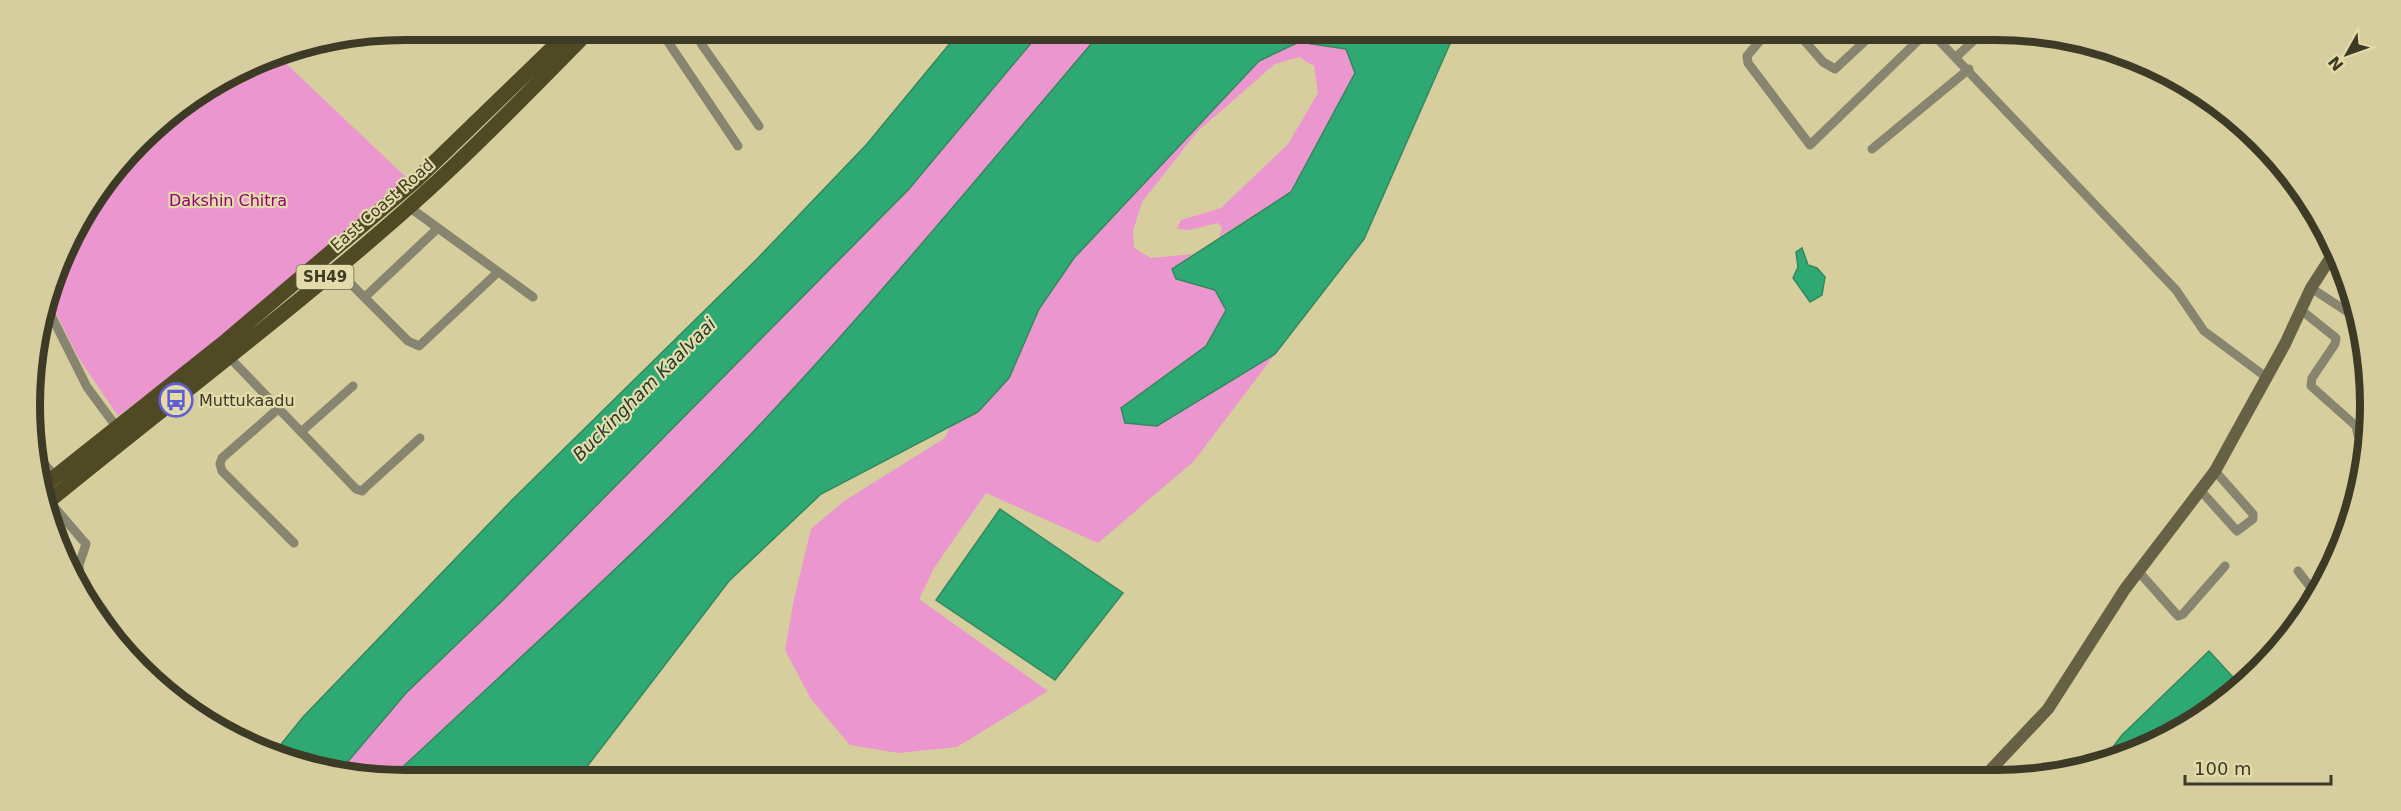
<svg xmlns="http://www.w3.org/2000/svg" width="2401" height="811" font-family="'DejaVu Sans',sans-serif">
	<rect width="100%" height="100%" fill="#d6ce9d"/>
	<path fill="#eb96cf" d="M1042,30H1103C993,159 885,291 769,415C650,543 517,659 390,779L339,772L406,693L501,602L909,189Z
		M1299,42L1346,49L1355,73L1291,192L1219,237L1222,228L1218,223L1189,230L1177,229L1181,220L1221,208L1288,144L1318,93L1314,66L1299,57L1275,64L1197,132L1142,202L1133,231L1134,248L1151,258L1193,254L1172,269L1176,279L1215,290L1226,309L1206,346L1122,408L1226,383L1275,354L1194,461L1098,543L986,493L934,568L919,599L1048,691L957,747L898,753L850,745L811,699L785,650L794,599L811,529L844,501L945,438L950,426L978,412L1009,378L1039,309L1074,258L1259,61Z
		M277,55L411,182L223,337L118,416L78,357L50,301L69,239L158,123L262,58Z"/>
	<path fill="#2fa974" stroke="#33885d" stroke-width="1.5" d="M961,30H1042L909,189L501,602L406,693L339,772L309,768L274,753L303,717L512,500L757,259L867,144Z
		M1103,30H1456L1364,239L1275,354L1157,426L1125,423L1121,408L1206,346L1226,310L1215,290L1176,279L1172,269L1291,192L1355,73L1346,49L1299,42L1259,61L1074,258L1039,309L1009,378L978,412L821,494L729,581L576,781L390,779C517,659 650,543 769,415C885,291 993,159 1103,30Z
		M1802,248L1808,265L1817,268L1825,277L1822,295L1810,302L1793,278L1798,267L1796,252Z
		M1000,509L1123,593L1055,680L936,600Z
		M2209,651L2243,688L2161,742L2103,760L2122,735Z"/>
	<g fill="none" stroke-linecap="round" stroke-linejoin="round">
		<path stroke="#878470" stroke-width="9" d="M660,30L738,146
			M695,30L702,45L759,126
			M781,30L784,33
			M1769,30L1747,56L1748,63L1810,145L1929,30
			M1795,30L1823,62L1835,69L1877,30
			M1929,30L2176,290L2204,331L2266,377
			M1720,36L1727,30
			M1956,57L1985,30
			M1872,149L1969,69
			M409,207L533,297
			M336,269L408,341L419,346L497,273
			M2311,288L2354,316
			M365,297L438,228
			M48,309L87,387L118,429
			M2301,310L2336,338L2335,344L2312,378L2311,386L2356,426L2358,435L2362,441
			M229,357L356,489L362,491L366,487L420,438
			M279,408L222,458L220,464L222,471L294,543
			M301,432L353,386
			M40,459L55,476
			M2201,491L2237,531L2253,519V514L2215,471
			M49,501L86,544L79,565L80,577L133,653
			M2298,571L2318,597
			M2139,572L2178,616L2183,614L2225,566"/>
		<path stroke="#666144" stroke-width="12" d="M1983,778L2048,709L2125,589L2215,471L2285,344L2311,288L2333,254"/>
		<path stroke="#4f4924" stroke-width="15" d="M42,487L227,340L416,180L571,30
			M44,505C172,400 305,301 428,190C484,139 537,84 590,30"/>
	</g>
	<defs>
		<g id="bus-ring" transform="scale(1.725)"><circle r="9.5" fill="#e3dba9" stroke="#615dd6" stroke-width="1.5"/><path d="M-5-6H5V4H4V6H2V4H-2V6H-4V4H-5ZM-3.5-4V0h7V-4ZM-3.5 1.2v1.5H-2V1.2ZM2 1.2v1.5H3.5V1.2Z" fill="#615dd6"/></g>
	</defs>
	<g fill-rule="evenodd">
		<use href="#bus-ring" x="176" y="400"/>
	</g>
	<g text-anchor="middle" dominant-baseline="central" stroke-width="4.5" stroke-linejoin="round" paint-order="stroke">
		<rect fill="#e3dba9" stroke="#6f6a4d" stroke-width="1.5" x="296.5" y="265" width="57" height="24" rx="4.5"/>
		<g font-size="15" font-weight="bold" fill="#3d3a26">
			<text x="325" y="277">SH49</text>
		</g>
		<g font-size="16" fill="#940076" stroke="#e3dba9">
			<text x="228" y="200">Dakshin Chitra</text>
		</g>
		<g font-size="16" fill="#3d3a26" stroke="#e3dba9">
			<text transform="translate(382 205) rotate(-41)">East Coast Road</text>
		</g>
		<g font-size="16" fill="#3d3a26" stroke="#e3dba9" text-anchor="start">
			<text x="199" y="400">Muttukaadu</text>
		</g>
		<g font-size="18" font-style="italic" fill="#223b2e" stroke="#e3dba9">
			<text transform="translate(644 389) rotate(-45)">Buckingham Kaalvaai</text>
		</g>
	</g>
	<path d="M0 0H2401V811H0ZM405 40H1995A365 365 0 0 1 2360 405V405A365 365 0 0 1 1995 770H405A365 365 0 0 1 40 405V405A365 365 0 0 1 405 40Z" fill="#d6ce9f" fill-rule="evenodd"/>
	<path fill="none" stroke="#3d3a26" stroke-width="8" d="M405 40H1995A365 365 0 0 1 2360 405V405A365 365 0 0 1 1995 770H405A365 365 0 0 1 40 405V405A365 365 0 0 1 405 40Z"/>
	<g transform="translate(2347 54) rotate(230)" stroke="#e3dba9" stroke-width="4.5" paint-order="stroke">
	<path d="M0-4.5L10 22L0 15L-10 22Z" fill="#3d3a26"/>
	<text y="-9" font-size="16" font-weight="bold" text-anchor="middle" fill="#3d3a26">N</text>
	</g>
	<path d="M2185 775v9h146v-9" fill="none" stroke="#3d3a26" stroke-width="3"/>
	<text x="2194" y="775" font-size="18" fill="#3d3a26" stroke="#e3dba9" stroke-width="4.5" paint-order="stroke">100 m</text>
</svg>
